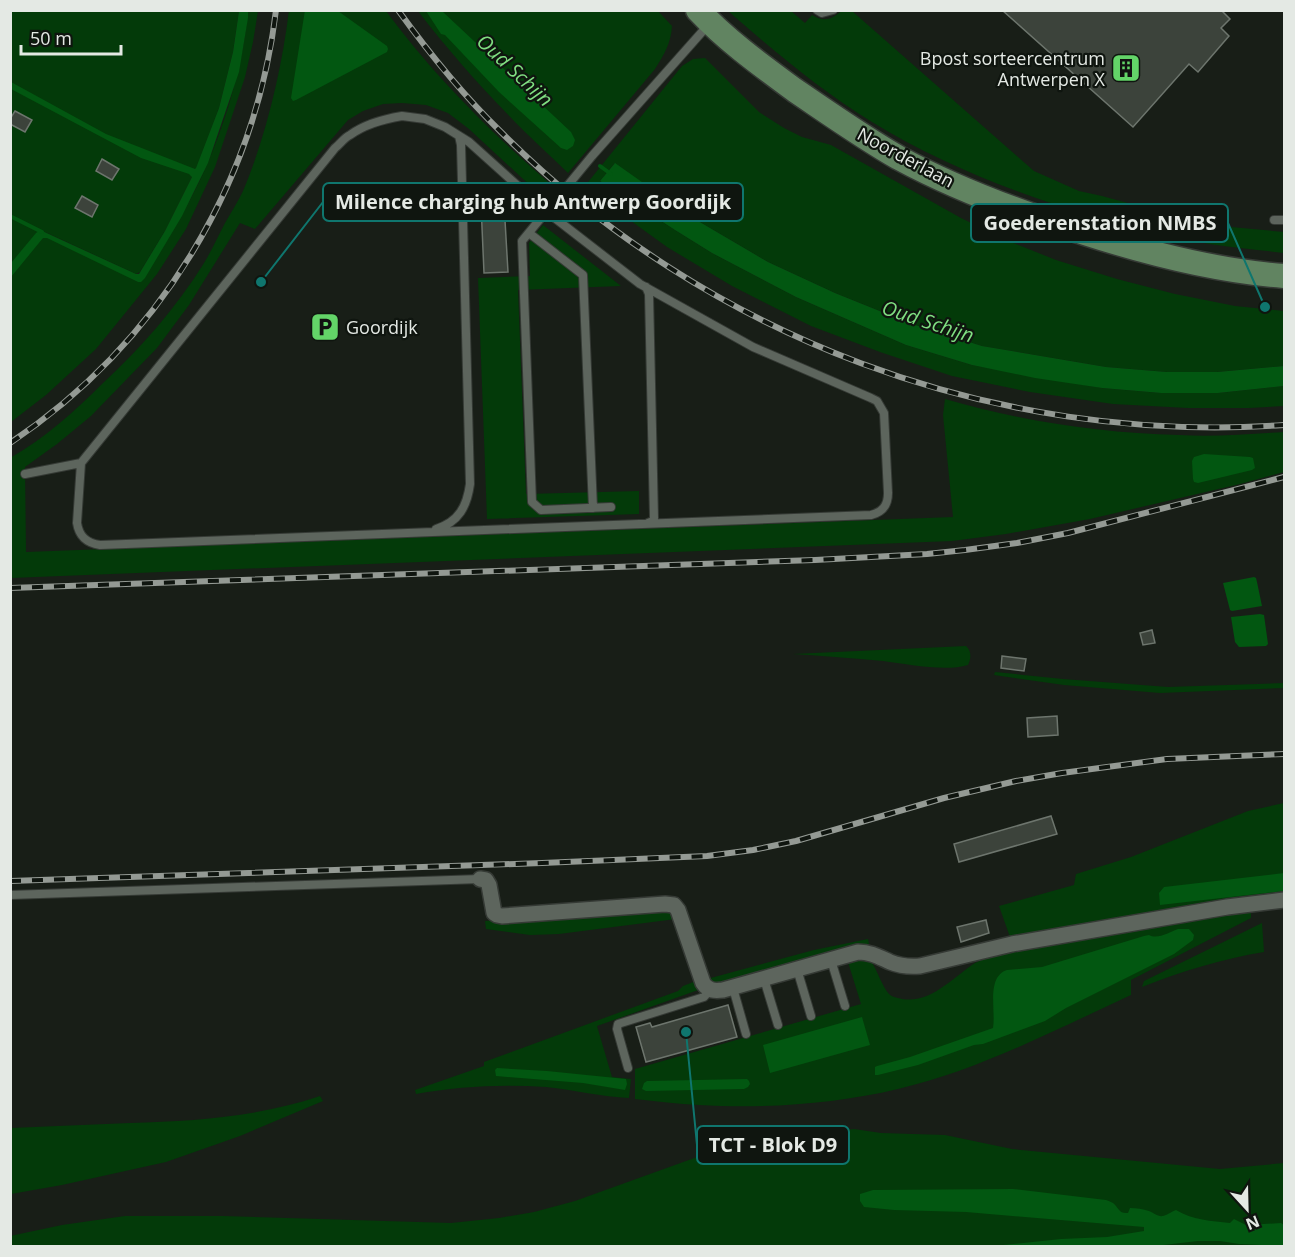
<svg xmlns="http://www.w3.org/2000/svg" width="1295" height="1257" font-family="'Open Sans',sans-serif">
	<rect width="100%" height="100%" fill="#181e17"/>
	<path fill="#033a09" d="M289,10L386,11C434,76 493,135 554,187C549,192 543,192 536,191L469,129L448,113L426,105L402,103L383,104L363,111L348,120L255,229L240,223L189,305L157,348L91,416L57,444L25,467L26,552L953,517L943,415L945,399C1021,421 1099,433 1179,435C1214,437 1250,434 1284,432V472L1240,484L1090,519L1006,534L952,541L11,578L10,458C45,438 74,412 102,384C141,348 176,308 204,263C212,250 218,236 225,223C231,212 238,202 243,191C266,137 282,68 289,10Z
		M11,11H239L233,52L219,108L196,169L165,231L140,272L136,274L43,231L138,282C153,260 168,239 181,216C215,159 242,77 248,11H258L253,42L245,77L215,167L186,229L157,274L96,349L46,395L11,422Z
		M418,11H658L672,26C671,43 664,55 655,69L568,173C554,159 539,146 525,132C487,94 450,53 418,11Z
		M728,11H791L805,23L812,15C823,22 832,20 841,11H852L1034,171L1079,191L1102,196L1146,208L1231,227L1284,232V253C1242,248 1196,244 1154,233C1059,210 955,173 872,122C820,90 774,51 728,11Z
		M705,58L759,112L784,128L802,137L831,145L961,218L1006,240L1056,260L1117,279L1175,294L1235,306L1284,311V366L1217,372H1167L1106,367L982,346L912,324L835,293L768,262L693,218L614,164L600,181L675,230L712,253L796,297L906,345L972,365L1102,388L1161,393H1218L1284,386V406L1249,408H1188L1113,404L1030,392L952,376L880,352L811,326L732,286L667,247L584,187L682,66L693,59Z
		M543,225L621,286L518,290L526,494L639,491V514L487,519L478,278L530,276L529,243Z
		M966,646C972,651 971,659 968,665C945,672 907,664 883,661C853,658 823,656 793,654Z
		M995,672L1063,679L1168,687L1284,683V688L1160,693L1064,685L994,675Z
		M1284,803V895L1010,937L999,906L1074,885L1076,874L1131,857L1248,811Z
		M1251,909V918L1131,980V995C1055,1030 979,1070 898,1089C835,1104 764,1109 699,1105C678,1104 656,1101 635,1099V1069L861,1004L847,959L856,957L871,961C877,970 883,988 889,994C892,997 898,998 902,999C931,1004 953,977 975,963C985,958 995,954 1005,950Z
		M661,910L668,912L676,919L559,934L530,935L486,929L485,921Z
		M1262,923L1264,952C1222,959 1182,971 1142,987L1144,981Z
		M868,939L869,944L847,948L723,983H714L707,979L814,950Z
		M696,981L701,989L597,1026L612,1077L631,1079L629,1098C602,1097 574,1090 546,1087C503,1084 459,1086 416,1094L415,1090L484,1066V1062L678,991L683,986Z
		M320,1096L323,1101L240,1136L166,1162L62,1185L11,1194V1128C50,1126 90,1125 130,1123C195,1121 258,1117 320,1096Z
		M854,1129L881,1133L945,1135L1012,1149L1220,1169L1284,1163V1246H11L10,1236L62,1225L125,1216H223L451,1223L499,1218L534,1212L575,1201L736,1143Z"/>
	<path fill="#025711" d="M305,10L338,11L387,46L388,49L387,52L296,100L293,101L291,98Z
		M239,11H248V18L239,72L208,163L182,216L145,278L141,282H138L47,238H43L11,277V263L36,233L40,230L136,274H139L165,231L192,177L189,174L141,158L11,89V82L106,134L195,169L196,168L219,108L233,52Z
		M426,11H439L443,12L571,132L575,140L573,146L567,150L561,148L499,92L445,35L441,34Z
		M615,163L693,218L768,262L835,293L912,324L982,346L1106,367L1167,372H1217L1284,366V386L1218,393H1161L1102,388L1035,378L972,365L906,345L796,297L712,253L675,230L600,181Z
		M1204,454L1250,457L1253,458L1255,468L1252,470L1198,483L1194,482L1193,479L1192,461L1194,457Z
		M1254,577L1256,578L1257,582L1262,606L1232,611L1230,610L1223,583Z
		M1260,614L1264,615L1268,644L1266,646L1239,647L1235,642L1231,617Z
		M1284,873V891L1160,905L1159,893L1164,887Z
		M1178,929H1189L1194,935L1193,940L1174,954L1066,1008L1045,1021L983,1044L974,1045L918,1065L878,1075H875V1067L877,1066L910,1057L993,1028C996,1010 986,977 1007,970L1042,967L1144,936L1149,935C1158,940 1169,932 1178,929Z
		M862,1017L870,1045L770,1073L763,1045Z
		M497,1068L547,1071L626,1079L627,1084L625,1090L583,1083L496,1076L495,1070Z
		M747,1079L749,1081L750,1084L748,1087L744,1089L646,1091L642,1089L644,1083L647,1081Z
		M1013,1189L1106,1200C1109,1201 1111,1202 1113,1203C1119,1208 1119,1214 1128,1213L1130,1208C1136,1208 1143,1209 1149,1211C1154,1213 1158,1217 1163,1216C1168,1215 1172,1211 1176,1210C1192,1220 1212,1221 1230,1223L1234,1219L1246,1225L1281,1223L1284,1225V1246L1239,1244L1220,1241H1198L1155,1246H993L1061,1239L1107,1237L1144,1231V1227L966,1212L894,1210L864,1207L860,1201V1194L873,1190Z"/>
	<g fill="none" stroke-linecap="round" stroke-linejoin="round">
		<path stroke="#025711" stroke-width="4" d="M600,166L611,174
			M10,216L42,232"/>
	</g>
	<path fill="#3c433b" stroke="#6d756d" stroke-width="1.5" d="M1002,10H1221L1230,19L1221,28L1229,36L1198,72L1189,64L1133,127Z
		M15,111L32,120L25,132L10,124V119Z
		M102,159L119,169L112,180L96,171Z
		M82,196L98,205L92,217L75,208Z
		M504,203L508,272L484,273L481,204Z
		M1152,630L1155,643L1143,645L1140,633Z
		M1002,656L1026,659L1024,671L1001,668Z
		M1057,716L1058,735L1028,737L1027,718Z
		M1051,816L1057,834L959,862L954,844Z
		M986,920L989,933L961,942L957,927Z
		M728,1005L737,1037L646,1062L636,1027L650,1023L652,1027Z"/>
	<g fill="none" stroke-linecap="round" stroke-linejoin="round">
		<g stroke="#353a35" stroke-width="10">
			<path id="service" d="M817,10L822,13L833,10
				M402,116L425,119L445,127L469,142L547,212L640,284L753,347L871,398L877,401L884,413L888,493C888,505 883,512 871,515L100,545C86,543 79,536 77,523L81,463L335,148C340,144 344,138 350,135C365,124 384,119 402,116Z
				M1274,220H1284
				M529,233L583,275L593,508
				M646,287L649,294L654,518L653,521L648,523
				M25,474L81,463
				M611,507L541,510L532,502L522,241L592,156L709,24
				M436,529C459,522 467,506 470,484L461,145L459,136
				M10,895L480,879
				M831,960L845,1006
				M797,969L811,1016
				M764,979L778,1025
				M733,988L746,1034
				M628,1068L617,1029L618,1024L704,997L710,990"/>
		</g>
		<g stroke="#353a35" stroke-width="18">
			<path id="minor" d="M480,879L486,880L489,885L494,913L497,915L502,916L665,904L674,905L678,910L703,983C708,991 715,991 723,990L858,952C871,952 879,957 890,962C900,966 910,967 920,966L1012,944L1227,907L1284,900"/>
		</g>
		<g stroke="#353a35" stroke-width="27">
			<path id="primary" d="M698,10C727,41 762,66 796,91C830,114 864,138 899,158C958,190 1021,213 1085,233C1150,254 1216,271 1284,276"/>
		</g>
		<use href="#service" stroke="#5d655d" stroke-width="8"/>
		<use href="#minor" stroke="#5d655d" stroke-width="15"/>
		<use href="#primary" stroke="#618461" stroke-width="24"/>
		<g stroke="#949a94" stroke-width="6">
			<path id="rail" d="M398,10C429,53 463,95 501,132C707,338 994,445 1284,425
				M10,443C157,345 255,186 276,10
				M10,588L815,560L927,554L965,550L1017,543L1068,533L1284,477
				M10,881L542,863L707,856L753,850L796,841L944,798L1016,781L1062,773L1167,759L1284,754"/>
		</g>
		<use href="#rail" stroke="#0f150f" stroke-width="4" stroke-dasharray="11" stroke-linecap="butt"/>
	</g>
	<defs>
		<g id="building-square" transform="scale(1.5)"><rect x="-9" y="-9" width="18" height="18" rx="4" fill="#63d468" stroke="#0f150f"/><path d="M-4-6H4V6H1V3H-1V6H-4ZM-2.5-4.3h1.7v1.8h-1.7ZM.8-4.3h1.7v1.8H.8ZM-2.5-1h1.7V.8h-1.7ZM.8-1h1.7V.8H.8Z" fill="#111"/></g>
		<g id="parking-square" transform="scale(1.5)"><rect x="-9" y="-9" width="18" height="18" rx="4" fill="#63d468" stroke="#0f150f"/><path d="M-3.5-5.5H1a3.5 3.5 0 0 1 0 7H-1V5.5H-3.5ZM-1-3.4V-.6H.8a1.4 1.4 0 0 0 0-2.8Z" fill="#111"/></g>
	</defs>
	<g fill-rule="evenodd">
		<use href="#building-square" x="1126" y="68"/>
		<use href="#parking-square" x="325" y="327"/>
	</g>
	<g text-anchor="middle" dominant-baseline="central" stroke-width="4.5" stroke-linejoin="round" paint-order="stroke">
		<g font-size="18" fill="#e4e9e4" stroke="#0f150f" text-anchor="end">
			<text x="1105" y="58">Bpost sorteercentrum<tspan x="1105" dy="21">Antwerpen X</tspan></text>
			<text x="346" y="327" text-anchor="start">Goordijk</text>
		</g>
		<g font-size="18" fill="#e4e9e4" stroke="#0f150f">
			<text transform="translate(906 157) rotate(28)">Noorderlaan</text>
		</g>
		<g font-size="20" font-style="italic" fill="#7fde81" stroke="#0f150f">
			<text transform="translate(515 70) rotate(43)">Oud Schijn</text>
			<text transform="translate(928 321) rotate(18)">Oud Schijn</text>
		</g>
	</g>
	<path fill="none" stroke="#0f766e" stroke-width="2" d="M261 282L323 202M1265 307L1228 223M686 1032L697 1145"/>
	<g fill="#0f766e" stroke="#0f150f" stroke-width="2">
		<circle cx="261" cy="282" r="6"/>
		<circle cx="1265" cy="307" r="6"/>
		<circle cx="686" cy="1032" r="6"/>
	</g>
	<g fill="#0f150f" stroke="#0f766e" stroke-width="2">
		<rect x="323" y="183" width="420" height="38" rx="6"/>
		<rect x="971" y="204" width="257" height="38" rx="6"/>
		<rect x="697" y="1126" width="152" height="38" rx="6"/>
	</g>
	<g font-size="20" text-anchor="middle" font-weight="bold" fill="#e4e9e4">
		<text x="533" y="209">Milence charging hub Antwerp Goordijk</text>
		<text x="1100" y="230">Goederenstation NMBS</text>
		<text x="773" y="1152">TCT - Blok D9</text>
	</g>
	<rect width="1295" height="1257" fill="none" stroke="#e4e9e4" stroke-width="24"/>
	<g transform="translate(1247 1209) rotate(158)" stroke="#0f150f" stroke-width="4.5" paint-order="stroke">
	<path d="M0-4.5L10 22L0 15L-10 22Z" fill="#e4e9e4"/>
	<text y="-9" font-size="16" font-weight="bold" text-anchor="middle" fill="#e4e9e4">N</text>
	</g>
	<path d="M21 45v9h100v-9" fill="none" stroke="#e4e9e4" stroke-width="3"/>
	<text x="30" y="45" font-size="18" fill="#e4e9e4" stroke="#0f150f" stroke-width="4.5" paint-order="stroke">50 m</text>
</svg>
